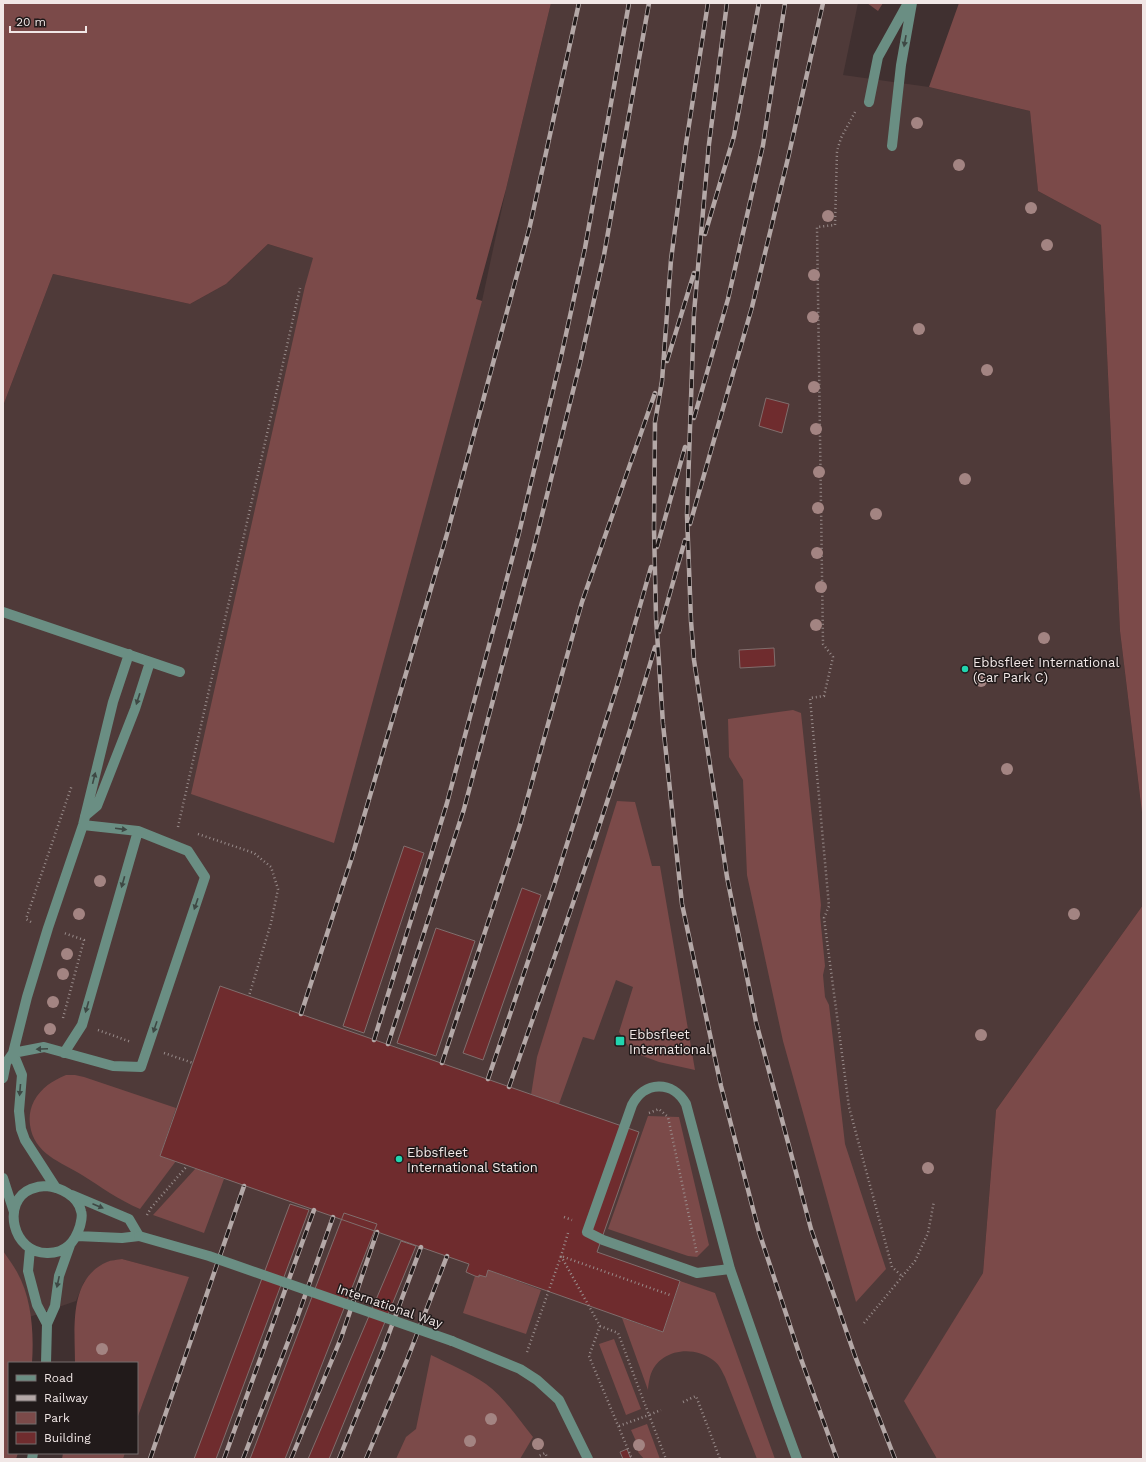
<svg xmlns="http://www.w3.org/2000/svg" width="1146" height="1462" font-family="'Work Sans',sans-serif">
	<rect width="100%" height="100%" fill="#403030"/>
	<path fill="#4f3a39" d="M551,3H858L843,75L929,87L1030,111L1038,191L1101,225L1120,631L1143,821V905L996,1110L983,1273L905,1401L937,1459H123L125,1453H137V1419L188,1277L122,1259L108,1262L84,1282L76,1301L3,1326V406L53,274L190,304L226,284L268,244L339,266L482,301L506,189Z"/>
	<path fill="#7b4a49" d="M3,3H551L506,189L476,299L482,301L334,843L191,794L305,286L313,258L268,244L226,284L190,304L53,274L3,406Z
		M867,3H883L878,11Z
		M959,3H1143V821L1120,631L1101,225L1038,191L1030,111L929,87Z
		M793,710L801,713L821,905L820,915L825,966L823,975L825,997L829,1005L845,1144L886,1269L856,1302L783,1041L747,875L743,780L729,757L728,719Z
		M617,801L635,802L652,866H660L695,1070L659,1062L632,1052L619,1032L633,987L616,980L594,1040L583,1037L559,1104L531,1095L537,1057Z
		M1143,905V1459H937L904,1401L983,1273L996,1110Z
		M66,1075H75L84,1077L176,1108L160,1156L176,1161L140,1209C119,1200 101,1187 82,1175C61,1162 34,1154 30,1125C29,1116 30,1109 34,1101C42,1087 52,1081 66,1075Z
		M648,1116L679,1117L709,1245L697,1257L688,1256L608,1229Z
		M196,1168L224,1179L204,1233L153,1215Z
		M3,1251C8,1258 13,1265 17,1272C32,1299 34,1333 32,1363H9V1453H18L16,1459H3Z
		M122,1259L189,1277L137,1419V1363H75C75,1329 68,1279 107,1262C111,1260 117,1260 122,1259Z
		M488,1270L541,1290L526,1334L463,1313L475,1276L478,1277L479,1275L486,1277Z
		M680,1281L715,1293L775,1459H757L725,1377C722,1371 719,1364 713,1360C692,1344 657,1350 650,1377C649,1381 648,1386 648,1390L622,1318L662,1332Z
		M614,1339L641,1409L626,1415L599,1344Z
		M431,1355C449,1364 469,1372 486,1384C505,1398 518,1419 533,1437L520,1459H396L406,1437L416,1429Z
		M647,1424L660,1459H644L638,1452L639,1448L631,1430Z
		M63,1453H125L123,1459H62Z"/>
	<path fill="#6f2c2e" stroke="#806e6d" d="M766,398L789,404L782,433L759,426Z
		M774,648L775,666L740,668L739,650Z
		M404,846L424,853L364,1033L343,1026Z
		M522,888L541,895L483,1060L463,1053Z
		M436,928L475,941L436,1056L397,1043Z
		M220,986L639,1132L597,1252L680,1281L663,1332L488,1270L486,1277L479,1275V1277L475,1276L466,1272L469,1264L160,1156Z
		M290,1204L309,1210L216,1459H194Z
		M344,1213L377,1224L285,1459H250Z
		M401,1241L416,1246L329,1459H308Z
		M627,1449L631,1459H623L620,1452Z"/>
	<g fill="none" stroke-linecap="round" stroke-linejoin="round">
		<path stroke="#998c8b" stroke-width="2.5" stroke-dasharray="1 3" stroke-linecap="butt" d="M855,112L841,138L837,151L835,225L817,227L823,644L833,657L824,696L810,698L829,906L824,918L849,1107L892,1267L902,1276
			M178,827L300,288
			M198,834L254,853L271,867L278,889L271,923L249,996
			M31,922L26,919L72,785
			M63,1018L84,940L64,933
			M98,1030L131,1042
			M164,1053L193,1063
			M649,1113L659,1109L668,1117L697,1254
			M147,1215L151,1208L187,1166
			M564,1217L572,1220
			M568,1233L561,1256L600,1326L618,1333L649,1415L661,1410
			M864,1323L915,1261L928,1233L934,1201
			M600,1326L589,1356L632,1459
			M527,1352L561,1256L670,1295
			M683,1402L696,1396L720,1459
			M619,1426L649,1415L666,1459
			M540,1459L539,1456L545,1453L548,1459"/>
		<path stroke="#6a8e83" stroke-width="10" d="M869,102L878,57L908,3
			M892,146L901,65L912,3
			M3,612L180,672
			M85,816L97,806L135,709L150,662
			M13,1053L44,1047L113,1066L141,1067L205,877L188,851L138,831L83,825
			M13,1053L22,1075L19,1111L21,1129L25,1140L56,1188
			M64,1053L82,1025L138,831
			M3,1078L6,1063L13,1053L27,997L48,928L83,825L113,702L129,654
			M3,1178L14,1212
			M46,1186C60,1187 78,1196 81,1211C83,1216 81,1221 80,1226C75,1242 66,1253 48,1253C12,1254 1,1201 31,1189C36,1187 41,1186 46,1186Z
			M72,1195L129,1219L139,1236L122,1238L77,1236
			M30,1249L28,1271L37,1305L47,1324
			M730,1269L697,1273L603,1240L587,1232L632,1105C644,1081 673,1080 686,1104L730,1269L778,1407L797,1459
			M452,1341L520,1369L537,1380L559,1400L588,1459
			M46,1363L47,1324L55,1306L59,1276L70,1245
			M32,1459L33,1453"/>
		<g stroke="#b4a8a7" stroke-width="4.5">
			<path id="rail" d="M708,3L686,144L671,260L662,381L655,422L654,528L656,618L663,724L682,904L721,1086L759,1232L801,1359L837,1459
				M727,3L709,144L694,313L687,515L691,621L694,660L727,877L756,1022L811,1229L855,1356L895,1459
				M705,234L734,136L759,3
				M667,361L694,273
				M694,418L728,299L763,145L785,3
				M690,524L752,307L789,154L823,3
				M657,547L685,447
				M659,632L685,540
				M301,1014L352,857L447,534L529,230L579,3
				M374,1040L447,803L519,533L561,357L585,248L629,3
				M388,1044L464,809L536,539L580,363L604,255L649,3
				M442,1063L520,825L582,602L655,393
				M488,1079L554,885L619,680L651,567
				M509,1087C560,941 612,796 655,647
				M150,1459L244,1186
				M224,1459L314,1210
				M243,1459L296,1321L333,1217
				M291,1459L341,1338L377,1232
				M339,1459L382,1352L421,1247
				M366,1459L407,1360L447,1256"/>
		</g>
		<use href="#rail" stroke="#211a1a" stroke-width="3" stroke-dasharray="9" stroke-linecap="butt"/>
		<path stroke="#6a8e83" stroke-width="10" d="M139,1236L209,1256L452,1341"/>
	</g>
	<g fill="#a38482">
		<circle cx="917" cy="123" r="6"/>
		<circle cx="959" cy="165" r="6"/>
		<circle cx="1031" cy="208" r="6"/>
		<circle cx="828" cy="216" r="6"/>
		<circle cx="1047" cy="245" r="6"/>
		<circle cx="814" cy="275" r="6"/>
		<circle cx="813" cy="317" r="6"/>
		<circle cx="919" cy="329" r="6"/>
		<circle cx="987" cy="370" r="6"/>
		<circle cx="814" cy="387" r="6"/>
		<circle cx="816" cy="429" r="6"/>
		<circle cx="819" cy="472" r="6"/>
		<circle cx="965" cy="479" r="6"/>
		<circle cx="818" cy="508" r="6"/>
		<circle cx="876" cy="514" r="6"/>
		<circle cx="817" cy="553" r="6"/>
		<circle cx="821" cy="587" r="6"/>
		<circle cx="816" cy="625" r="6"/>
		<circle cx="1044" cy="638" r="6"/>
		<circle cx="981" cy="681" r="6"/>
		<circle cx="1007" cy="769" r="6"/>
		<circle cx="100" cy="881" r="6"/>
		<circle cx="79" cy="914" r="6"/>
		<circle cx="1074" cy="914" r="6"/>
		<circle cx="67" cy="954" r="6"/>
		<circle cx="63" cy="974" r="6"/>
		<circle cx="53" cy="1002" r="6"/>
		<circle cx="50" cy="1029" r="6"/>
		<circle cx="981" cy="1035" r="6"/>
		<circle cx="928" cy="1168" r="6"/>
		<circle cx="102" cy="1349" r="6"/>
		<circle cx="491" cy="1419" r="6"/>
		<circle cx="470" cy="1441" r="6"/>
		<circle cx="538" cy="1444" r="6"/>
		<circle cx="639" cy="1445" r="6"/>
	</g>
	<defs><path id="oneway-solid" d="M-6-.8H1V-3.2L6.5 0L1 3.2V.8H-6Z"/></defs>
	<g fill="#3e4844">
		<use href="#oneway-solid" transform="translate(905 41) rotate(100)"/>
		<use href="#oneway-solid" transform="translate(138 699) rotate(108)"/>
		<use href="#oneway-solid" transform="translate(94 778) rotate(-76)"/>
		<use href="#oneway-solid" transform="translate(121 829) rotate(7)"/>
		<use href="#oneway-solid" transform="translate(123 882) rotate(106)"/>
		<use href="#oneway-solid" transform="translate(196 904) rotate(109)"/>
		<use href="#oneway-solid" transform="translate(87 1007) rotate(106)"/>
		<use href="#oneway-solid" transform="translate(155 1027) rotate(109)"/>
		<use href="#oneway-solid" transform="translate(42 1049) rotate(178)"/>
		<use href="#oneway-solid" transform="translate(20 1090) rotate(95)"/>
		<use href="#oneway-solid" transform="translate(98 1206) rotate(23)"/>
		<use href="#oneway-solid" transform="translate(58 1282) rotate(102)"/>
	</g>
	<g fill="#21d5af" stroke="#211a1a" stroke-width="1.5">
		<circle cx="965" cy="669" r="4"/>
		<rect x="615" y="1036" width="10" height="10" rx="2"/>
		<circle cx="399" cy="1159" r="4"/>
	</g>
	<g text-anchor="middle" dominant-baseline="central" stroke-width="3" stroke-linejoin="round" paint-order="stroke">
		<g font-size="13" fill="#f1e7e6" stroke="#211a1a" text-anchor="start">
			<text x="973" y="662">Ebbsfleet International<tspan x="973" dy="15">(Car Park C)</tspan></text>
			<text x="629" y="1034">Ebbsfleet<tspan x="629" dy="15">International</tspan></text>
			<text x="407" y="1152">Ebbsfleet<tspan x="407" dy="15">International Station</tspan></text>
		</g>
		<g font-size="13" fill="#f1e7e6" stroke="#211a1a">
			<text transform="translate(390 1306) rotate(19)">International Way</text>
		</g>
	</g>
	<rect width="1146" height="1462" fill="none" stroke="#f1e7e6" stroke-width="8"/>
	<rect x="8" y="1362" width="130" height="92" fill="#211a1a" stroke="#746c6c"/>
	<rect x="16" y="1375" width="20" height="6" fill="#6a8e83" stroke="#746c6c"/>
	<text x="44" y="1382" font-size="12" fill="#f1e7e6">Road</text>
	<rect x="16" y="1395" width="20" height="6" fill="#b4a8a7" stroke="#746c6c"/>
	<text x="44" y="1402" font-size="12" fill="#f1e7e6">Railway</text>
	<rect x="16" y="1412" width="20" height="12" fill="#7b4a49" stroke="#746c6c"/>
	<text x="44" y="1422" font-size="12" fill="#f1e7e6">Park</text>
	<rect x="16" y="1432" width="20" height="12" fill="#6f2c2e" stroke="#746c6c"/>
	<text x="44" y="1442" font-size="12" fill="#f1e7e6">Building</text>
	<path d="M10 26v6h76v-6" fill="none" stroke="#f1e7e6" stroke-width="2"/>
	<text x="16" y="26" font-size="12" fill="#f1e7e6" stroke="#211a1a" stroke-width="3" paint-order="stroke">20 m</text>
</svg>
